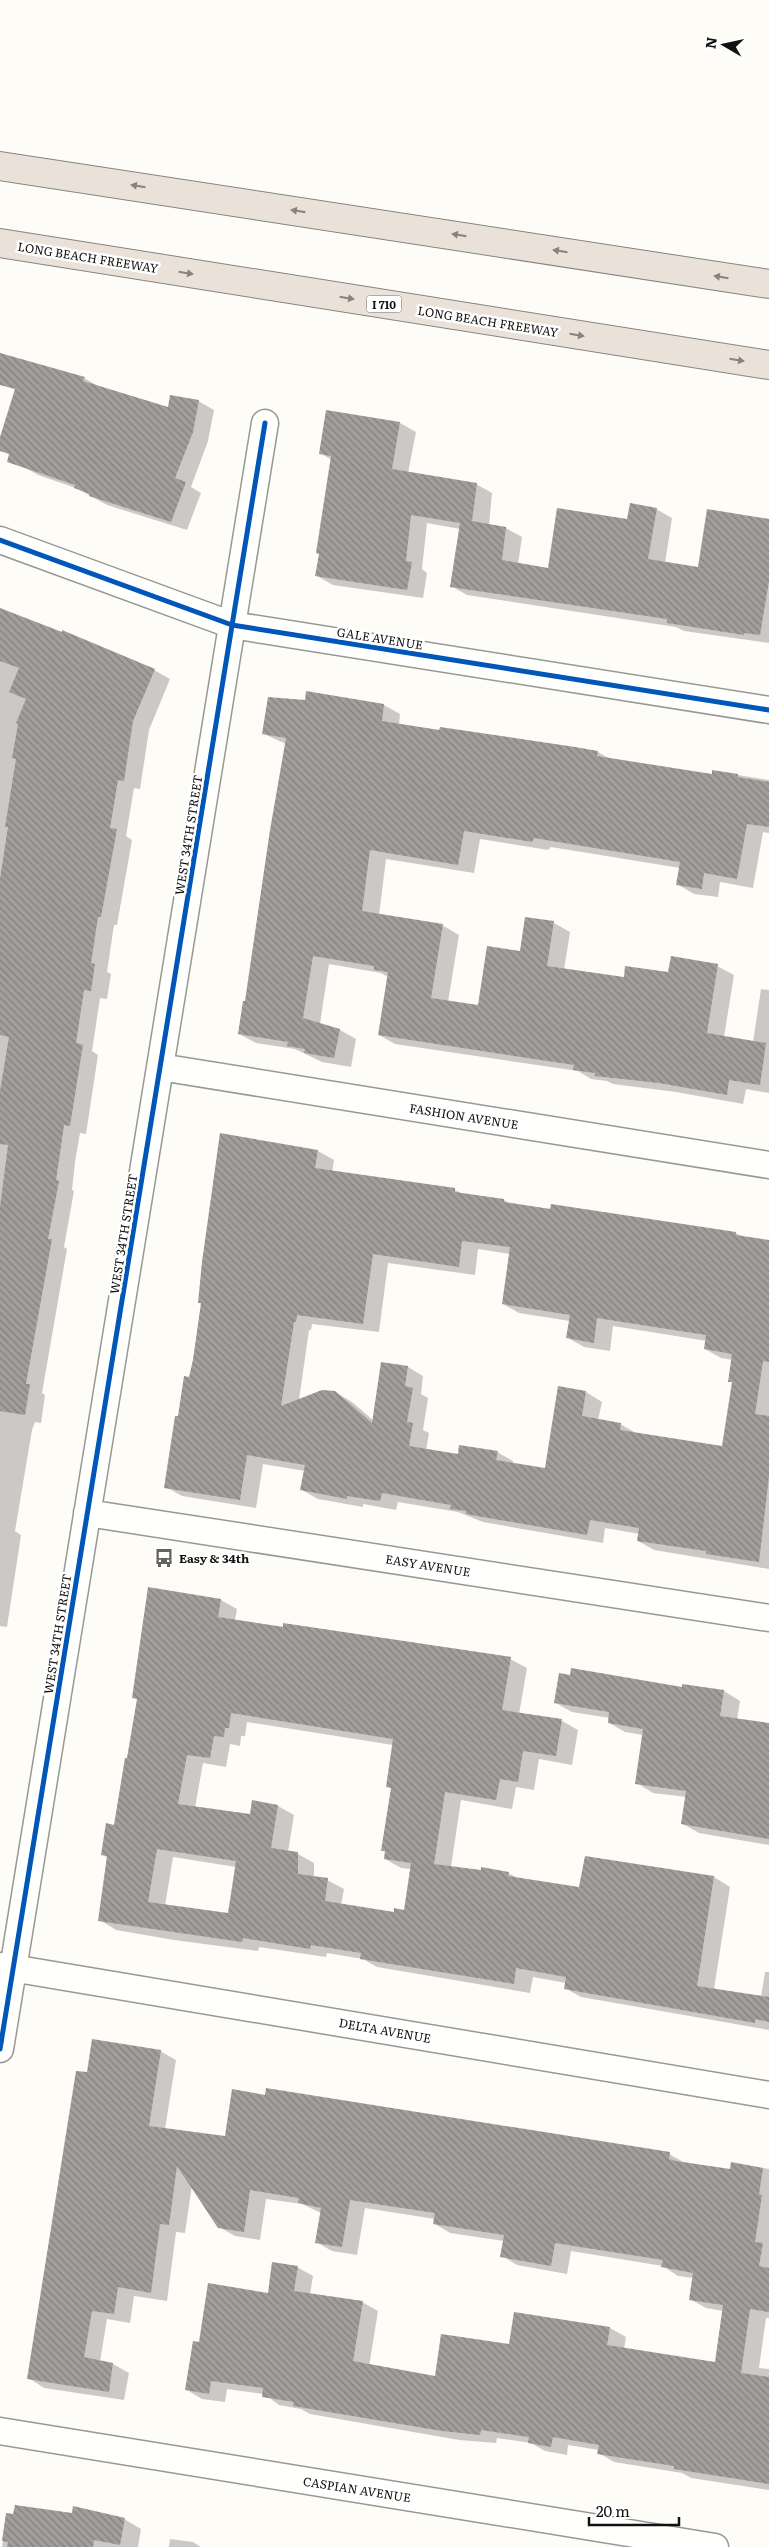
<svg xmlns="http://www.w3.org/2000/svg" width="769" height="2547" font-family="Literata,serif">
	<defs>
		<pattern id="building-back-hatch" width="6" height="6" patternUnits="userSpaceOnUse" patternTransform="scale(1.25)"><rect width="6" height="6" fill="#a19f9c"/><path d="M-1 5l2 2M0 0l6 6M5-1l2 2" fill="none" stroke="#82807e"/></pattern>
	</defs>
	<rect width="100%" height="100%" fill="#fdfcf7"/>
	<path fill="#0003" fill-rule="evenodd" d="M84,378L100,387L169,409L198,401L214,410L208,441L191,487L201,493L187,530L107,505L76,488L38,475L22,466Z
		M400,423L416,432L408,473L476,484L492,493L489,525L506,528L522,537L518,564L549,569L628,520L656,509L672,518L665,563L699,569L769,520V643L684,631L676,627L467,595L451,586L460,529L427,523L422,569L427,573L423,598L333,585L317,576L332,460L320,453Z
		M0,610L154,670L170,679L149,730L140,789L134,788L126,836L132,840L117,925H114L107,972L111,974L107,999L100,998L92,1051L98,1055L86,1134L80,1133L75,1162L72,1190L74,1191L64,1247L67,1249L42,1393L45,1395L41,1423L35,1422L32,1430L15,1531L21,1535L7,1627L0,1626V1629Z
		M384,705L400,714L399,725L598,752L610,759L713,775V771L769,780V833L763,832L753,888L720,882L718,897L694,894L677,884L680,868L551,847L548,850L480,839L474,873L386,859L379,915L442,925L459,935L448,1002L479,1007L521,952L526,918L554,923L570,932L564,970L625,978L717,966L734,975L724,1037L753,1042L761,989L769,990V1093L746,1089L743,1104L676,1092L613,1084L607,1081L591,1079L578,1071L395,1044L379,1035L388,977L381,973L329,964L320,1024L340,1030L356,1039L351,1067L322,1062L295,1049L256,1043L239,1034L246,1003L286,744L264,734Z
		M318,1151L334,1160L332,1172L455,1190L463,1194L504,1200L511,1204L736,1233L742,1237L769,1241V1569L654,1550L638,1541L640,1534L605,1528L603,1543L483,1522L458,1512L398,1502L396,1510L363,1504V1507L318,1499L302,1490L305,1471L263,1464L256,1508L182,1496L166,1487L179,1418L190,1379L202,1304L199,1302ZM478,1249L510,1254L503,1304L519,1313L570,1321L568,1338L584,1347L610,1351L613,1326L707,1341L705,1349L721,1358L733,1360L729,1381L733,1383L723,1447L636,1433L620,1424L598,1420L602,1402L586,1392L547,1469L513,1464V1461L497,1452L459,1456L426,1450L429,1433L423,1430L428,1398L421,1394L423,1376L408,1367L374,1421L352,1402L335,1392L299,1400L309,1330H311L312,1324L379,1332L388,1263L475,1275Z
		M221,1600L237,1609L235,1620L510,1659L527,1668L519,1714L562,1721L578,1730L572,1765L539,1759L534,1790L516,1787L512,1809L461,1800L451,1867L508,1873L520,1879L580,1888L714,1877L730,1887L714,1989L761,1997L765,1972H769V2030L581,1997L565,1988L566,1983L533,1977L530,1993L377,1967L363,1959L327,1953L326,1957L259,1947L258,1951L174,1940L116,1930L100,1920L108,1858L103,1855L115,1826L138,1700L134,1697ZM247,1722L393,1745L387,1786L392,1789L382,1850L386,1852L385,1859L401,1868L411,1869L405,1911L395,1913L341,1905L344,1889L327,1880L314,1877V1863L298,1854L288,1852L294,1815L278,1806L251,1816L195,1808L203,1763L226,1767L230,1744L240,1746L241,1736H245ZM173,1857L236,1867L229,1915L165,1906Z
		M683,1685L724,1691L740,1701L737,1720L769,1724V1845L699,1833L683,1824L687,1797L653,1793L637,1783L643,1735L625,1732L609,1723L610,1718L572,1712L556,1703L683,1689Z
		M160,2051L176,2060L165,2129L226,2138L669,2154L685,2163L731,2171L732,2163L769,2169V2318H766L759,2368L769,2369V2490L691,2478L682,2473L614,2462L599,2453V2450L568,2445L567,2455L545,2451L531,2443L497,2438L496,2443L459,2440L310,2414L301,2409L279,2405L264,2394L227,2389L225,2402L202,2399L187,2390L200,2344L269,2294L297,2267L313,2276L310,2295L362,2302L378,2311L369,2367L436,2377L511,2345L515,2314L610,2328L626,2337L624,2349L716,2363L723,2311L706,2308L690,2299L693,2278L678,2276L663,2266L571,2251L567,2274L517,2265L502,2256L504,2241L450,2233L435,2224V2219L365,2208L357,2255L332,2251L316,2242L321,2213L302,2204L266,2199L260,2240L235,2236L219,2227L192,2185L185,2233L176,2232L167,2301L134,2296L130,2323L107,2319L100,2362L113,2364L129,2373L124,2400L44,2388L29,2378L88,2074Z
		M7,2514L73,2515L124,2519L141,2529L138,2547H2Z
		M170,2539L193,2542L201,2547H169Z"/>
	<path fill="url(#building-back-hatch)" fill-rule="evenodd" d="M0,353L85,377L83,381L168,407L170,395L199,400L193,432L175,478L186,482L171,522L89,496L90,494L74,488L75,485L7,462L9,454L0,451V437L15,389L0,385Z
		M326,410L400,422L392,469L477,483L472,521L506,527L502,560L548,568L557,508L627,519L630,503L657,508L648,559L698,567L707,509L769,519V581L760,635L744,633V635L667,623V619L450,587L460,523L411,515L406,561L412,562L407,590L315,576L319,554L316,553L331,456L319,454Z
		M0,608L62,632V630L155,669L133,721L124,781L118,780L110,828L117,829L101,917H98L91,963L95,964L91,991L84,990L76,1043L83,1045L70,1126L64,1125L60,1153L56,1180L59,1181L48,1239H52L26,1384H30L25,1415L0,1411V1207L8,1145L0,1144V1091L9,1037L0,1035V879L8,827H5L16,759L12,758L18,724L16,723L26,699L9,692L19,668L0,661Z
		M306,691L384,704L382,721L439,730L440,727L575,747L598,751L597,756L712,774V770L738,774V777L769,782V827L747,824L737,879L704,873L702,889L676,885L680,862L534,838L532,842L464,831L458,865L370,850L362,911L443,924L431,998L478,1005L487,946L520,951L525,917L554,921L547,966L624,977L625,966L668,972L671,956L718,964L707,1033L766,1043L760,1085L729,1080L727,1095L659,1083L595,1076V1073L573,1070L574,1065L378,1035L388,972L374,970V966L313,956L303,1018L340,1029L334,1058L304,1053L305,1049L287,1046L288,1042L238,1034L243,1001H245L270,830L286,738L262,734L268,697L305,700Z
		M220,1133L318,1150L315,1168L455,1188V1192L504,1199V1202L550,1209L551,1204L736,1232V1235L769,1240V1362L763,1361L755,1414L769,1416V1476L759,1562L706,1554V1551L637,1541L639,1528L590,1520L587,1535L466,1514V1511L450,1509L451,1505L382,1493L380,1501L347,1496V1499L300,1490L305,1465L247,1455L240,1500L164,1488L175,1416H178L184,1376L189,1377L193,1360L201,1303H198L202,1262ZM462,1241L510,1247L502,1304L570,1315L566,1338L594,1343L597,1318L706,1335L704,1349L732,1354L728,1382H732L722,1446L620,1430L621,1423L582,1416L586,1391L558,1386L545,1468L496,1460L498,1451L459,1445L458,1454L409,1446L413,1423L407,1422L413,1388L405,1386L408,1366L381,1362L372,1423L335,1391L322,1390L281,1406L294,1322H296L297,1315L363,1324L373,1254L459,1267Z
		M148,1587L221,1599L218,1617L283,1627V1623L511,1657L502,1710L562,1719L556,1756L523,1751L518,1782L500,1779L496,1800L445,1792L434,1864L481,1870V1867L509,1872L508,1876L579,1887L585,1856L714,1876L697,1986L769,1997V2022L755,2019V2023L727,2018L564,1989L566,1977L516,1968L514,1984L360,1959L361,1953L311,1945L310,1949L243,1938L242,1942L98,1921L107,1856L101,1855L106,1823L114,1825L125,1758H127L137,1699L132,1698ZM231,1713L393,1739L386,1787L391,1788L381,1851H385L384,1859L411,1863L404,1910L394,1908V1912L325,1901L328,1878L298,1874V1852L271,1848L278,1805L252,1800L250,1814L178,1804L187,1755L210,1758L214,1736L224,1737L225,1728H229ZM157,1849L236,1861L228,1913L148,1902Z
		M571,1668L682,1687V1684L724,1690L720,1716L769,1723V1839L681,1824L686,1791L635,1784L643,1729L608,1723L609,1712L554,1703L559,1673L570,1675Z
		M92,2039L161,2050L149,2126L225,2136L232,2089L265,2095L266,2088L670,2152L669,2159L676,2161L730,2169L731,2162L763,2168L759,2194L762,2195L755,2242L763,2243L759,2266L769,2268V2312L750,2309L741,2373L769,2377V2484L674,2469V2466L597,2454L599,2445L553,2437L551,2447L528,2443L529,2437L481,2430L480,2435L442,2431L293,2406L294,2402L262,2397L263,2388L211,2381L209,2394L185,2390L193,2341L199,2342L208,2283L268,2293L272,2262L298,2266L294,2291L363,2301L353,2361L435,2376L441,2334L509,2344L514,2312L610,2327L607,2345L715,2362L723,2305L689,2300L693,2273L661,2267L663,2260L555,2243L551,2266L500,2257L504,2235L433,2224L435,2213L350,2200L342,2247L315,2243L321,2208L298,2203L299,2198L250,2190L244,2232L218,2228L177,2166L169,2225L160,2224L151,2293L118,2287L114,2314L92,2311L84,2357L113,2363L109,2392L27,2379L76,2071L87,2072Z
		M15,2505L72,2513L73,2506L125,2518L120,2545L94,2540L93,2547H7L8,2542L2,2541L6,2513L13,2514Z"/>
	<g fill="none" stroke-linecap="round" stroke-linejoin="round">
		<g stroke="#979795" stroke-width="29">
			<path id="minor" d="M0,540L232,625L769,710
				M160,1067L769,1165
				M87,1513L769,1618
				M0,1966L769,2095
				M0,2049L265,423
				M0,2431L715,2547"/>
		</g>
		<g stroke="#858482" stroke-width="30">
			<path id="motorway" d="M0,166L769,284
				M0,243L769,365"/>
		</g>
		<use href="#minor" stroke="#fffffe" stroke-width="26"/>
		<use href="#motorway" stroke="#eae1d8" stroke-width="28"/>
		<g stroke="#fff" stroke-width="8">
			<path id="cycleway" d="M0,540L232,625L769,710
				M0,2049L265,423"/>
		</g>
		<use href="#cycleway" stroke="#0057b8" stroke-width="5"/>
	</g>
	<defs><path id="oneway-solid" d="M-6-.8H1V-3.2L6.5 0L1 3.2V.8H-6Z" transform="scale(1.25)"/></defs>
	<g fill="#88837e">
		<use href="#oneway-solid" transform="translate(138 186) rotate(-171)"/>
		<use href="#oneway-solid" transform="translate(298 211) rotate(-171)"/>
		<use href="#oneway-solid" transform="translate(459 235) rotate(-171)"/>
		<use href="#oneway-solid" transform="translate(560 251) rotate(-171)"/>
		<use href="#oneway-solid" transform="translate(186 273) rotate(9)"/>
		<use href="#oneway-solid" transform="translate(721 277) rotate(-171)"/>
		<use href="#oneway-solid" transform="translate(347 298) rotate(9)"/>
		<use href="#oneway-solid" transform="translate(577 335) rotate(9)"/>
		<use href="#oneway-solid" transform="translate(737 360) rotate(9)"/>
	</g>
	<defs>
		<g id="bus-bare" transform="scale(1.5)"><path d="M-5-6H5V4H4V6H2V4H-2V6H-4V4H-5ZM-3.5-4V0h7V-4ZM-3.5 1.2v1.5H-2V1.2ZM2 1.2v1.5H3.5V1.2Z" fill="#646362" stroke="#fff" stroke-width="2.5" paint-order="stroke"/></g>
	</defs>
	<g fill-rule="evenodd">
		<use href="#bus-bare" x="164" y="1558"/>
	</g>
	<g text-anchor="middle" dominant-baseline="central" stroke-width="5" stroke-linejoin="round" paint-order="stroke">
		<rect fill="#fff" stroke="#585858" stroke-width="1" x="366.5" y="295.5" width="35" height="17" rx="4"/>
		<g font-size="11" font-weight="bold" fill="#111">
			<text x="384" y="304">I 710</text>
		</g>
		<g font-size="12" fill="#111" stroke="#fff">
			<text transform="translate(88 257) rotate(9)">LONG BEACH FREEWAY</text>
			<text transform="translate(488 321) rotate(9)">LONG BEACH FREEWAY</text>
			<text transform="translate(380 638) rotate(9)">GALE AVENUE</text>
			<text transform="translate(188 835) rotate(-81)">WEST 34TH STREET</text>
			<text transform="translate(464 1116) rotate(9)">FASHION AVENUE</text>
			<text transform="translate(123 1234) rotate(-81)">WEST 34TH STREET</text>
			<text transform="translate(428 1565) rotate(9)">EASY AVENUE</text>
			<text transform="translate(57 1634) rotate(-81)">WEST 34TH STREET</text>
			<text transform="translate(385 2030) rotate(10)">DELTA AVENUE</text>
			<text transform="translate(357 2489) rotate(9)">CASPIAN AVENUE</text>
		</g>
		<g font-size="12" font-weight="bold" fill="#111" stroke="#fff" text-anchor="start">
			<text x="179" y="1558">Easy &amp; 34th</text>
		</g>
	</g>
	<g transform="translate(724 45) rotate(279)" stroke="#ffffff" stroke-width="4" paint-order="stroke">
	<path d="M0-4L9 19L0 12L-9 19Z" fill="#111111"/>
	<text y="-8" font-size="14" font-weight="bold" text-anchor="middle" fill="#111111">N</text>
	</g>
	<path d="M589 2517v8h90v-8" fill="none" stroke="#111111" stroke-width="2.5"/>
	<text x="596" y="2517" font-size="15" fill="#111111" stroke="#ffffff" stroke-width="4" paint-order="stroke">20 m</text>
</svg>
